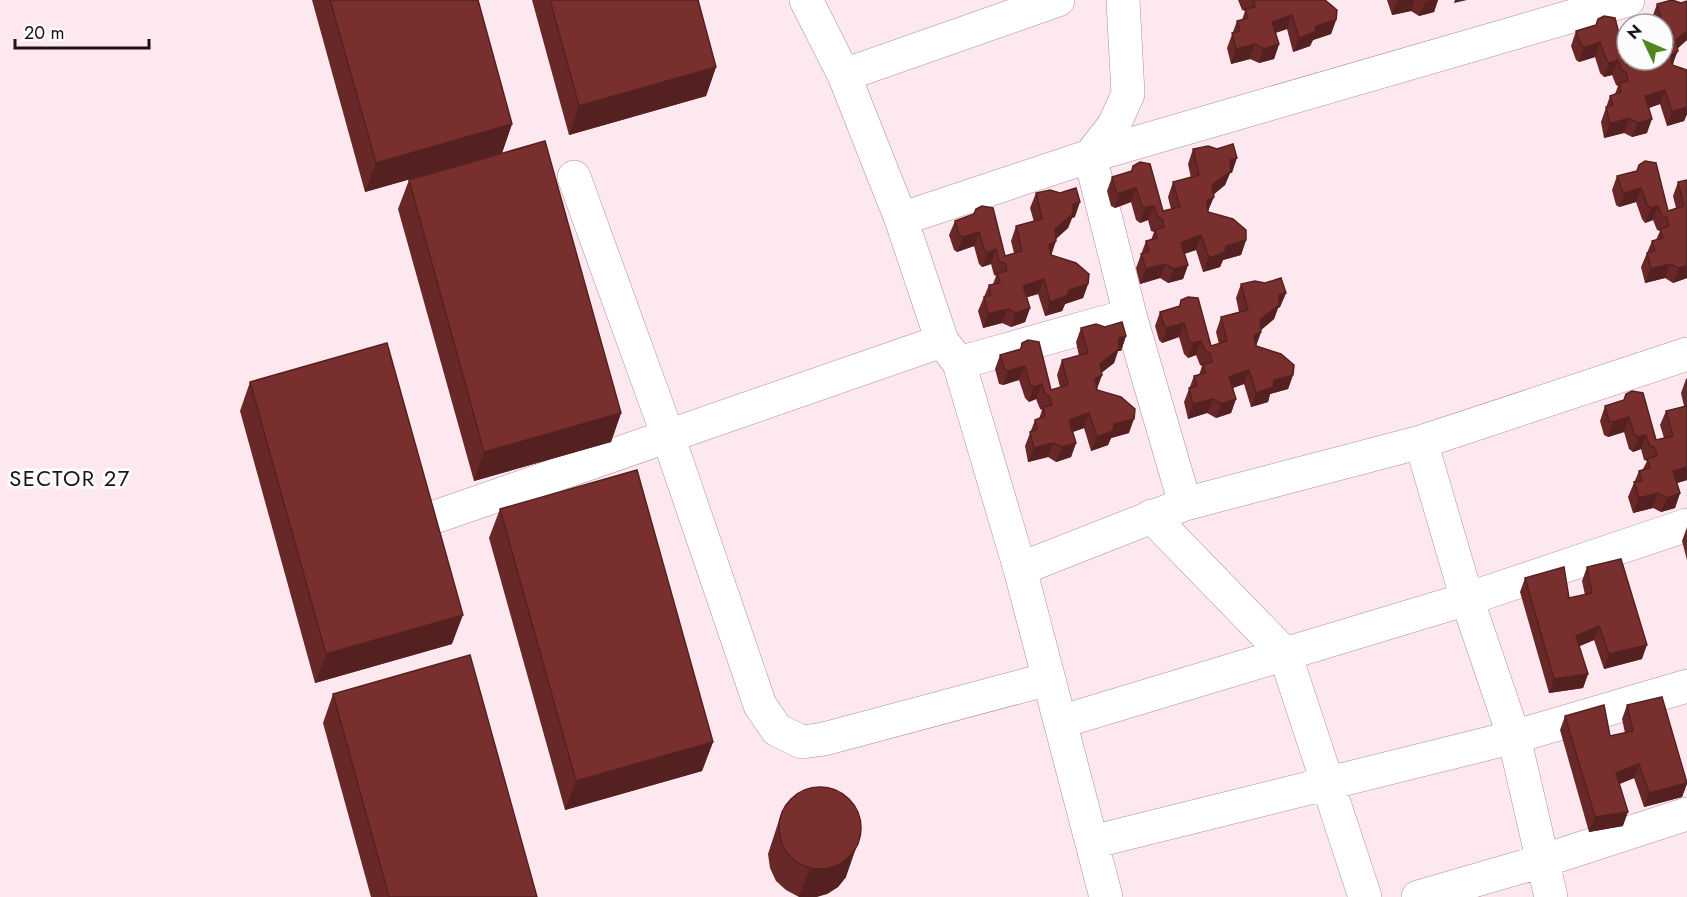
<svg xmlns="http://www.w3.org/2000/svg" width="1687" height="897" font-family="Jost,sans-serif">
	<rect width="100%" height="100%" fill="#fde8ef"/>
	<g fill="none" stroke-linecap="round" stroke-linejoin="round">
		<g stroke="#ad8e98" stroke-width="34">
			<path id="street" d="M806,0L844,75L901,219L942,341L959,363L1020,569L1106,897
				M1123,0L1128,94L1114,125L1090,156L1130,315L1185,504
				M844,75L1058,0
				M574,177L668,436L760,705L777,730L802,742L824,739L1048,679
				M901,219L1090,156L1628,0
				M959,363L1130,315
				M1421,442L1467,599L1514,737L1551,897
				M1151,516L1285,654L1365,897
				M435,517L942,341
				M1020,569L1185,504L1421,442L1687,354
				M1060,722L1467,599L1687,525
				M1092,842L1514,737L1687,686
				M1418,897L1542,861L1687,814"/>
		</g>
		<use href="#street" stroke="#fff" stroke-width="33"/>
	</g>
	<path fill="#682828" d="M312,0H478L512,124L502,153L365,192Z
		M532,0H698L716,67L706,96L569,135Z
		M1238,0H1325L1336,20L1331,34L1313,40L1310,46L1293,52L1287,29L1275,33L1279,44L1274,59L1259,63L1250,59L1231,64L1227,48L1237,21L1242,20L1245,11L1242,10Z
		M1387,0H1438L1434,12L1419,16L1411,11L1392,15Z
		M1687,1V40L1677,49L1673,65L1687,70V114L1684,121L1667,126L1660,104L1649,108L1647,133L1632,137L1624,133L1604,138L1601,122L1610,96L1615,94L1618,86L1616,85L1612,75L1604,77L1600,73L1595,57L1579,62L1576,60L1571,46L1576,31L1596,25L1627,65L1635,63L1634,60H1663V24H1653L1652,18L1657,4L1681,3Z
		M1193,149L1232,173H1230L1225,185L1213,195L1208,211L1246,240L1241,255L1223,260L1220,267L1203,272L1196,250L1184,254L1188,265L1183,279L1168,283L1160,278L1140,284L1136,268L1146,241L1151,240L1154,232L1151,231L1148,220L1140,223L1136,220L1131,202L1115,208L1111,206L1107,191L1112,177L1131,171L1133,166L1163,211L1171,209L1168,197L1173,182L1191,178L1188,164Z
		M1636,171L1668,211L1676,208L1673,196L1678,182L1687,180V278L1673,283L1665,278L1645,283L1641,267L1652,241L1656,240L1660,231L1657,230L1653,220L1645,223L1642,219L1636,202L1619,207L1616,205L1612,190L1617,176Z
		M409,180L621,413L611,442L474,481L398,209Z
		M1036,193L1075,217L1072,218L1068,228L1056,239L1051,255L1088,284L1083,298L1065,304L1062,311L1045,316L1038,294L1027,297L1030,308L1025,322L1011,327L1002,323L983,328L978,311L989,285L993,284L996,276L994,275L991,264L982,267L979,264L974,246L957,252L954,250L949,235L955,221L973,215L976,209L1005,256L1014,253L1011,241L1016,226L1034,222L1030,208Z
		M1241,284L1286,293L1280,307L1278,308L1274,319L1261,330V332L1256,346L1293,375L1288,389L1270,394L1268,402L1251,407L1244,384L1233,388L1236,399L1231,413L1216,418L1207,413L1188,419L1184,402L1194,376L1199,375L1202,366L1200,365L1196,355L1188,358L1184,354L1179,337L1162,343L1159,340L1155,326L1160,312L1179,306L1181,300L1211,346L1219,344L1216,332L1221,317L1239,312L1236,298Z
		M1081,328L1126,336L1121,351H1118L1114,363L1101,373L1102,375L1097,389L1129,433L1111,438L1108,445L1091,451L1084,428L1073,432L1076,443L1071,457L1056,462L1048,457L1028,462L1025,446L1035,420L1039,419L1042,410L1040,409L1036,399L1029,402L1025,398L1019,380L1003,385L999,384L995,369L1000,355L1020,349L1022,343L1051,390L1060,387L1057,375L1062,360L1079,356L1076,342Z
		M1687,378V480L1677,483L1680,493L1675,508L1661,512L1653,508L1633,513L1628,497L1639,471L1643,469L1647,461L1644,460L1641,449L1633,452L1629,449L1624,432L1608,437L1604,435L1600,421L1605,406L1624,400L1626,394L1656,440L1664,438L1660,425L1666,411L1684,406L1681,393L1686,379Z
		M250,382L452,644L315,683L240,411Z
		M500,509L713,742L702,771L565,810L489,538Z
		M1687,527V560L1682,541Z
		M1587,567L1642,659L1604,669L1594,640L1579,646L1588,674L1583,688L1549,693L1520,592L1525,578L1569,598L1585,595L1582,581Z
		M333,694L537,897H371L323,723Z
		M1627,705L1687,782V784L1682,797L1644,807L1634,778L1619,784L1623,826L1589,832L1560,730L1565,716L1610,736L1625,733L1622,719Z
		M782,811L846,877L838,887L827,894L799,897L786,890L776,881L770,868L768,854Z"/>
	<path fill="#552120" d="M1397,0H1415L1411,11L1392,15Z
		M1430,0H1438L1434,12L1419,16L1425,2Z
		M1455,0H1467L1454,3Z
		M1292,15L1287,29L1266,36L1272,22Z
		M1336,20L1331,34L1313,40L1310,46L1293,52L1299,38L1316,26Z
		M1687,31V40L1671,54L1676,40Z
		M1600,42L1595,57L1579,62L1584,48Z
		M1255,44L1250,59L1231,64L1236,49Z
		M1279,44L1274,59L1259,63L1264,49Z
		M1678,51L1672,65L1671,55Z
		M1618,60L1612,75L1604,77L1609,63Z
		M716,67L706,96L569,135L579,106Z
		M1665,90L1660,104L1640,111L1645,96Z
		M1687,107V114L1684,121L1667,126L1672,112Z
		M1629,118L1624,133L1604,138L1610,124Z
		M1652,119L1647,133L1632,137L1638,123Z
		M512,124L502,153L365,192L376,163Z
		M1237,158L1232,173H1230L1225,185L1207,200L1212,185L1230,160Z
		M1136,188L1131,202L1115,208L1120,193Z
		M1641,188L1636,202L1619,207L1625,193Z
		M1214,197L1208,211L1207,201Z
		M1080,202L1075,217L1072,218L1068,228L1050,244L1055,229L1073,204Z
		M1154,206L1148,220L1140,223L1145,208Z
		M1658,206L1653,220L1645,223L1651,208Z
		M979,232L974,246L957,252L963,237Z
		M1201,235L1196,250L1175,257L1181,243Z
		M1246,240L1241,255L1223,260L1220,267L1203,272L1209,258L1226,246Z
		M1056,241L1051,256L1049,245Z
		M996,249L991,264L982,267L988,253Z
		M1165,264L1160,278L1140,284L1146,269Z
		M1670,264L1665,278L1645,283L1651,269Z
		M1188,265L1183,279L1168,283L1174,269Z
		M1687,266V278L1673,283L1679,268Z
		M1044,279L1038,294L1018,300L1023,286Z
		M1088,284L1083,298L1065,304L1062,311L1045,316L1050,302L1069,290Z
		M1286,293L1280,307L1278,308L1274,319L1255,335L1260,320L1279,295Z
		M1030,308L1025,322L1011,327L1016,313Z
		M1007,309L1002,323L983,328L988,314Z
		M1184,323L1179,337L1162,343L1167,328Z
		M1261,332L1256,346L1254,336Z
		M1126,336L1121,351H1118L1114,363L1095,378L1100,364L1119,338Z
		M1201,341L1196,355L1188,358L1193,343Z
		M1025,366L1019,380L1003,385L1008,371Z
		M1249,370L1244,384L1224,391L1229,377Z
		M1102,375L1096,390L1095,379Z
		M1293,375L1288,389L1270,394L1268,402L1251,407L1256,393L1274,380Z
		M1042,384L1036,399L1029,402L1034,387Z
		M1213,399L1207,413L1188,419L1193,404Z
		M1236,399L1231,413L1216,418L1221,404Z
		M621,413L611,442L474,481L484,452Z
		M1089,413L1084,428L1064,435L1069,420Z
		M1629,417L1624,432L1608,437L1613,422Z
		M1134,419L1129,433L1111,438L1108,445L1091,451L1097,437L1114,424Z
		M1646,435L1641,449L1633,452L1638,437Z
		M1053,443L1048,457L1028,462L1034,448Z
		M1076,443L1071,457L1056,462L1062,447Z
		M1687,467V480L1668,486L1673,471Z
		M1658,493L1653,508L1633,513L1639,498Z
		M1680,493L1675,508L1661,512L1667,498Z
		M463,615L452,644L315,683L326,654Z
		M1599,626L1594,640L1571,650L1576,636Z
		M1647,645L1642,659L1604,669L1609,654Z
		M1588,674L1583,688L1549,693L1554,679Z
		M713,742L702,771L565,810L576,781Z
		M1639,764L1634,778L1610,788L1616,773Z
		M1687,783L1682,797L1644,807L1649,793Z
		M1628,812L1623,826L1589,832L1595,817Z
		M856,848L846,877L838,887L827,894L817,897H799L810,868Z"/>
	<path fill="#792f2e" stroke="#552120" stroke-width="1.5" d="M330,0H478L512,124L376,163Z
		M550,0H698L716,67L579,106Z
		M1253,0H1325L1337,10L1336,20L1316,26L1315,32L1299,38L1292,15L1272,22L1279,44L1264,49L1255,44L1236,49L1232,33L1240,31L1237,21L1248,18L1245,9L1255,7Z
		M1672,0L1681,3L1687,1V31L1676,40L1678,51L1671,55L1672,65L1687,70V107L1672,112L1665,90L1645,96L1652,119L1638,123L1629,118L1610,124L1606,107L1613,105L1610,96L1621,92L1619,83L1628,81L1626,72L1621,70L1618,60L1609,63L1606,59L1600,42L1584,48L1581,45L1576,31L1596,25L1598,19L1604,16L1615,18L1627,65L1644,61L1643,60H1663V30L1664,29L1657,4Z
		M545,141L621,413L484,452L409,180Z
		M1233,144L1237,158L1230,160L1231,171L1212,185L1214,197L1207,201L1208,212L1233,219L1246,230V240L1226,246L1225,252L1209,258L1201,235L1181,243L1188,265L1174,269L1165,264L1146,269L1141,254L1149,251L1146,241L1157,238L1155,230L1164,227L1162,219L1157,216L1154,206L1145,208L1142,206L1136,188L1120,193L1116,192L1112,177L1132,171L1133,166L1140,162L1150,164L1163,211L1180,207L1173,182L1199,175L1193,149L1208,146L1217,149Z
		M1645,161L1656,163L1668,211L1684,206L1678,182L1687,180V241L1686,242L1687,245V266L1679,268L1670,264L1651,269L1647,253L1655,251L1652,241L1663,238L1660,229L1669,226L1667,218L1662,216L1658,206L1651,208L1647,205L1641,188L1625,193L1622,191L1617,176L1637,171L1639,165Z
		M1076,188L1080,202L1073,204V214L1055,229L1056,241L1049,245L1051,255L1076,263L1089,274L1088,284L1069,290L1067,296L1050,302L1044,279L1023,286L1030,308L1016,313L1007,309L988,314L984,297L991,295L989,285L1000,283L997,273L1007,271L1005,263L999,261L996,249L988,253L984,249L979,232L963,237L959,236L955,221L974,214L976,209L982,206L993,208L1005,256L1022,251L1016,226L1042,219L1036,193L1050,190L1060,193Z
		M1281,278L1286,293L1279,295V305L1260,320L1261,332L1254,336L1256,346L1281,354L1294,365L1293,375L1274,380L1273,387L1256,393L1249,370L1229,377L1236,399L1221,404L1213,399L1193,404L1189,388L1197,386L1194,376L1205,373L1203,364L1212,362L1210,353L1205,351L1201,341L1193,343L1189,340L1184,323L1167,328L1164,326L1160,312L1180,306L1181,300L1188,297L1198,298L1211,346L1227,341L1221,317L1248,310L1241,284L1255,281L1265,283Z
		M1122,322L1126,336L1119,338V349L1100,364L1102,375L1095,379L1097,390L1121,397L1135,409L1134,419L1114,424L1113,431L1097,437L1089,413L1069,420L1076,443L1062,447L1053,443L1034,448L1030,432L1037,429L1035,420L1045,416L1043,407L1052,405L1050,397L1045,394L1042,384L1034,387L1030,384L1025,366L1008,371L1005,370L1000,355L1021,349L1022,343L1028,340L1039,342L1051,390L1068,385L1062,360L1088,353L1081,328L1096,324L1105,327Z
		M387,343L463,615L326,654L250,382Z
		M1632,391L1643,393L1656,440L1673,436L1666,411L1687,406V467L1673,471L1680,493L1667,498L1658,493L1639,498L1634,482L1642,481L1639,471L1650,468L1647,459L1657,456L1655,448L1649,445L1646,435L1638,437L1634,434L1629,417L1613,422L1609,421L1605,406L1624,400L1626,394Z
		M637,470L713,742L576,781L500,509Z
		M1621,559L1647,645L1609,654L1599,626L1576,636L1588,674L1554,679L1525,578L1564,567L1569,598L1592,593L1587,567Z
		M470,655L537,897H389L333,694Z
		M1662,697L1687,783L1649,793L1639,764L1616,773L1628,812L1595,817L1565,716L1604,705L1610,736L1633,731L1627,705Z
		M779 828a41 41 0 1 1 82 0a41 41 0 1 1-82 0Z"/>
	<g text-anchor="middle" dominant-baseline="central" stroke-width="6" stroke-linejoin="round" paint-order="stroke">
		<g font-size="22" letter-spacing="1.5" fill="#1e1216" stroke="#fcfcfc">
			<text x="70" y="478">SECTOR 27</text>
		</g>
	</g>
	<g transform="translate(1645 42) rotate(314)"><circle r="28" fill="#fcfcfc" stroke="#a39ea0" stroke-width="1.5"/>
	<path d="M0-4.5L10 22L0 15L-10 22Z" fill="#52861e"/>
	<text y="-9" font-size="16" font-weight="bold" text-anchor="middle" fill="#1e1216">N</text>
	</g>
	<path d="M15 39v9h134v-9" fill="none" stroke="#1e1216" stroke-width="3"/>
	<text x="24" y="39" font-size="18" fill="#1e1216" stroke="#fcfcfc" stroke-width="4.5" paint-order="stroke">20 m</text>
</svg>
